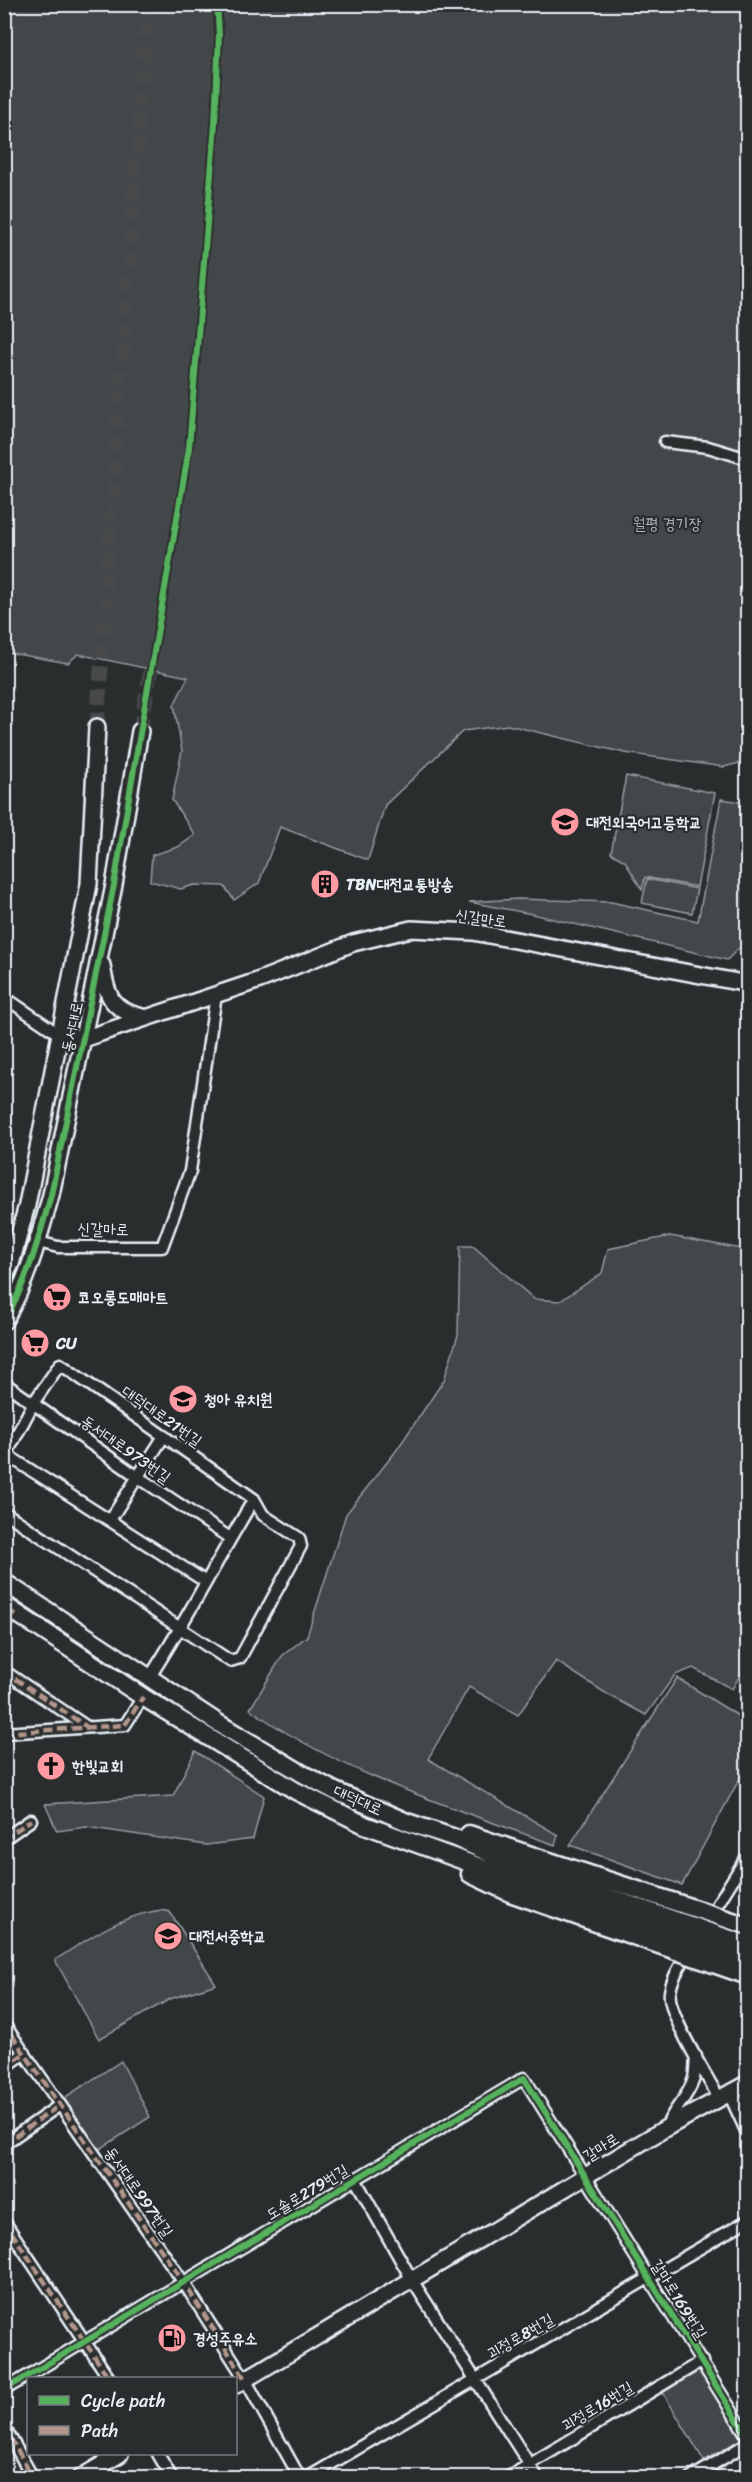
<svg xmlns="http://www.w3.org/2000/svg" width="752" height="2482" font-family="Sriracha,'Poor Story',sans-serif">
	<rect width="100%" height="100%" fill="#2a2d2e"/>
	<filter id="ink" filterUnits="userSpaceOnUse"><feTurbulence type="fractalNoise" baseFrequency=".0167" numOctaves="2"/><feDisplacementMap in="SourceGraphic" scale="12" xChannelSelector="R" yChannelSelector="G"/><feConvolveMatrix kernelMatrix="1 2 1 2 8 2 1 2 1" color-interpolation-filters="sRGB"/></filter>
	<g filter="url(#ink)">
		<path fill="#424648" stroke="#959ca0" stroke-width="1.5" d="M4,5H747V761L724,767L625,753L508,725L463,731L385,805L368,860L280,827L259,883L234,900L224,886L194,885L181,889L150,881L152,855L178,847L195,835L172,800L182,751L174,705L188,677L78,654L68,663L5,652Z
			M626,776L715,793L697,887L645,877L642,890L625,861L611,853Z
			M721,799L748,803L747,940L727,960L532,914L469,902L518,899L611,902L698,921Z
			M647,879L697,889L692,913L642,903Z
			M670,1236L747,1250L748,1661L732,1689L693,1668L675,1675L646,1715L607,1694L556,1661L518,1715L469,1687L428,1759L558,1835L555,1845C452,1807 341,1774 250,1709L282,1656L307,1636L346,1514L396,1451L444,1380L458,1335L460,1246H473L534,1299L560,1301L602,1273L608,1249Z
			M677,1678L748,1722L747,1765L682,1885L570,1845Z
			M195,1751L264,1796L253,1839L206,1845L86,1827L57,1831L45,1804L173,1796Z
			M162,1910L170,1912L216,1984L170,1999L99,2039L55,1960C90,1938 120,1915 162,1910Z
			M121,2061L150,2117L97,2151L64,2098Z
			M699,2369L741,2439L704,2461L662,2391Z"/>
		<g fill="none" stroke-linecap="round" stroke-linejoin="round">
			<path stroke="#464a4c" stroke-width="15" stroke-dasharray="15 8" stroke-linecap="butt" d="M97,727L147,4
				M140,731L189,448L215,124L219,34L217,4"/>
			<g stroke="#e8f1f8" stroke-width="15">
				<path id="street" d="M665,442L708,447L748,459
					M4,997L60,1035
					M38,1242L58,1247H162L190,1171L216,995
					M4,1383L138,1477L230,1538
					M7,1455L206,1582
					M4,1459L34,1402L60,1364L254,1499L263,1515L299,1538L301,1546L240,1658L230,1661L4,1512
					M110,1520L164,1436
					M4,1626L15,1612
					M4,1671L87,1727
					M149,1678C187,1620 218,1558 254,1499
					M4,1733L125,1725L143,1697
					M4,1839L31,1820
					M699,1934L748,1855
					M690,1950C682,1963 672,1977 670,1992C666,2012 708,2078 719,2098
					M4,2024L184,2283L245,2379L300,2478
					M4,2068L25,2053
					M666,2128C672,2110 687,2099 693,2081C696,2074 695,2064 696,2056
					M4,2144L60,2105
					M355,2179L412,2280L538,2478
					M4,2221L109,2378
					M4,2390L524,2078L748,2437
					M4,2426L33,2478
					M158,2454L172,2478
					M307,2478L748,2220
					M507,2478L702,2361
					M691,2478L748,2443"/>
			</g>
			<g stroke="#e8f1f8" stroke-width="20">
				<path id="secondary" d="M102,965C107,999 112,1011 147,1018
					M60,1035L83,1039L260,980L353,943L411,929L473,932L748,984
					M4,1278L11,1264L27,1205L89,884L97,727
					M4,1321C27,1283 39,1238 51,1195L114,885L140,731
					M731,2092L748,2129
					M236,2385L666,2128L748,2083
					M80,2478L120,2454"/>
			</g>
			<g stroke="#e8f1f8" stroke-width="21">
				<path id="primary" d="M4,1582L218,1723L303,1774L335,1791L407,1822L455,1838L521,1867
					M4,1605L143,1697L296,1791L365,1825L516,1880
					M469,1834L525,1853
					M470,1874L510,1893"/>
			</g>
			<use href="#street" stroke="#2a2d2e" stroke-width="10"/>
			<use href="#secondary" stroke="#2a2d2e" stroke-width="15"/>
			<use href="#primary" stroke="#2a2d2e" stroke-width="16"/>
			<g stroke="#e8f1f8" stroke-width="21" stroke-linecap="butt">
				<path id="primary-bridge" d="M525,1853L748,1926
					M521,1867L748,1945
					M516,1880L748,1960
					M510,1893L748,1976"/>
			</g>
			<use href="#primary-bridge" stroke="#2a2d2e" stroke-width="16"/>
			<path stroke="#b2968c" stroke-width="4.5" stroke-dasharray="9 4.5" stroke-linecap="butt" d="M4,1626L15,1612
				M4,1671L87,1727
				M4,1733L125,1725L143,1697
				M4,1839L31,1820
				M4,2024L184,2283L245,2379
				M4,2068L25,2053
				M4,2144L60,2105
				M4,2221L109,2378
				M4,2426L33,2478"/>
			<g stroke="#2a2d2e" stroke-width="10">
				<path id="cycleway" d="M4,1321C27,1283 39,1238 51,1195L114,885L189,448L215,124L219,34L217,4
					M4,2390L524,2078L748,2437"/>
			</g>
			<use href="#cycleway" stroke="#56b35d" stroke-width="6"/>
		</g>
	</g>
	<defs>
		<g id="school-disc" transform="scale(1.5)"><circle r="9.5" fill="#ff9aa2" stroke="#2a2d2e"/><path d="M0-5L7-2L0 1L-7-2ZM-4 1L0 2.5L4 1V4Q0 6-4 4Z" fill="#111"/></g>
		<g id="building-disc" transform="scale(1.5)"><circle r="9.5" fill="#ff9aa2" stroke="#2a2d2e"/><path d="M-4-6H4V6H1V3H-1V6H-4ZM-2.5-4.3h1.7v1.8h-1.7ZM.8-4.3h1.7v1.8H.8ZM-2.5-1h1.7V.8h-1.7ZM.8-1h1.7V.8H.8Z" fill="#111"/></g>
		<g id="supermarket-disc" transform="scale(1.5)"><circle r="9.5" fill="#ff9aa2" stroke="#2a2d2e"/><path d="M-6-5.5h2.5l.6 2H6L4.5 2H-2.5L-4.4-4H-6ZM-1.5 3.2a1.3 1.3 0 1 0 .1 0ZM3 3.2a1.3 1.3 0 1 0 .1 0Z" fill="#111"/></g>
		<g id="church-disc" transform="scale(1.5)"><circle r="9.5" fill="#ff9aa2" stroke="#2a2d2e"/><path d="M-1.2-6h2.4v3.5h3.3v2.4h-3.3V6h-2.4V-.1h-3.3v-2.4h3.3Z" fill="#111"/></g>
		<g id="fuel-disc" transform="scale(1.5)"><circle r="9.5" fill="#ff9aa2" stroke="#2a2d2e"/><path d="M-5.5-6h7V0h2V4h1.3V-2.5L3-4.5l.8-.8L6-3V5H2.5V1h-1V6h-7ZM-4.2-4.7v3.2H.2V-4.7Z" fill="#111"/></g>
	</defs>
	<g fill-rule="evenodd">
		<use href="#school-disc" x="565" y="822"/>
		<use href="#building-disc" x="325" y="884"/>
		<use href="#supermarket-disc" x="57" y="1297"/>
		<use href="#supermarket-disc" x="35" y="1343"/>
		<use href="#school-disc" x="183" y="1399"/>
		<use href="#church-disc" x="51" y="1766"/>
		<use href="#school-disc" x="168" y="1936"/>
		<use href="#fuel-disc" x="172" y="2338"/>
	</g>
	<g text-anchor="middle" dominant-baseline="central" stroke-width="4.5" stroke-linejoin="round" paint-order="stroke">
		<g font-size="16" fill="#aeb5ba" stroke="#2a2d2e">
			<text x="667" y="523">월평 경기장</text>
		</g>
		<g font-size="16" font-weight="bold" fill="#e8f1f8" stroke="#2a2d2e" text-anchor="start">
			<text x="586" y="822">대전외국어고등학교</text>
			<text x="346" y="884">TBN대전교통방송</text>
			<text x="78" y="1297">코오롱도매마트</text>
			<text x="56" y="1343">CU</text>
			<text x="204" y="1399">청아 유치원</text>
			<text x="72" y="1766">한빛교회</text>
			<text x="189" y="1936">대전서중학교</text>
			<text x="193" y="2338">경성주유소</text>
		</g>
		<g font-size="16" fill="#e8f1f8" stroke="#2a2d2e">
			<text transform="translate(481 918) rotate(8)">신갈마로</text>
			<text transform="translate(72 1027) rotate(-78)">동서대로</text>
			<text transform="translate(103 1229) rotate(1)">신갈마로</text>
			<text transform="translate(162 1416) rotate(35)">대덕대로21번길</text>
			<text transform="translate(126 1449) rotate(35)">동서대로973번길</text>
			<text transform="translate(358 1800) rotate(24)">대덕대로</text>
			<text transform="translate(601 2147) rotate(-32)">갈마로</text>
			<text transform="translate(139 2192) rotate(55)">동서대로997번길</text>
			<text transform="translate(307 2192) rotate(-31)">도솔로279번길</text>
			<text transform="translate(679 2299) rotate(58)">갈마로169번길</text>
			<text transform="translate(520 2336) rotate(-30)">괴정로8번길</text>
			<text transform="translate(597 2406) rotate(-31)">괴정로16번길</text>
		</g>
	</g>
	<rect width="752" height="2482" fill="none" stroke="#2a2d2e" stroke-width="24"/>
	<rect x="12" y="12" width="728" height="2458" fill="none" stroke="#e8f1f8" stroke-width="2" filter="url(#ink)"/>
	<rect x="27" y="2377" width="210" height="78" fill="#2a2d2e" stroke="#767b7f" stroke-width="1.5"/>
	<rect x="39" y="2396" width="30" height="9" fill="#56b35d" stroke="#767b7f" stroke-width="1.5"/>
	<text x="81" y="2407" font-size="18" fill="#e8f1f8">Cycle path</text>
	<rect x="39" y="2426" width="30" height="9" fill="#b2968c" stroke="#767b7f" stroke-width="1.5"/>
	<text x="81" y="2437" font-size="18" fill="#e8f1f8">Path</text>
</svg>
